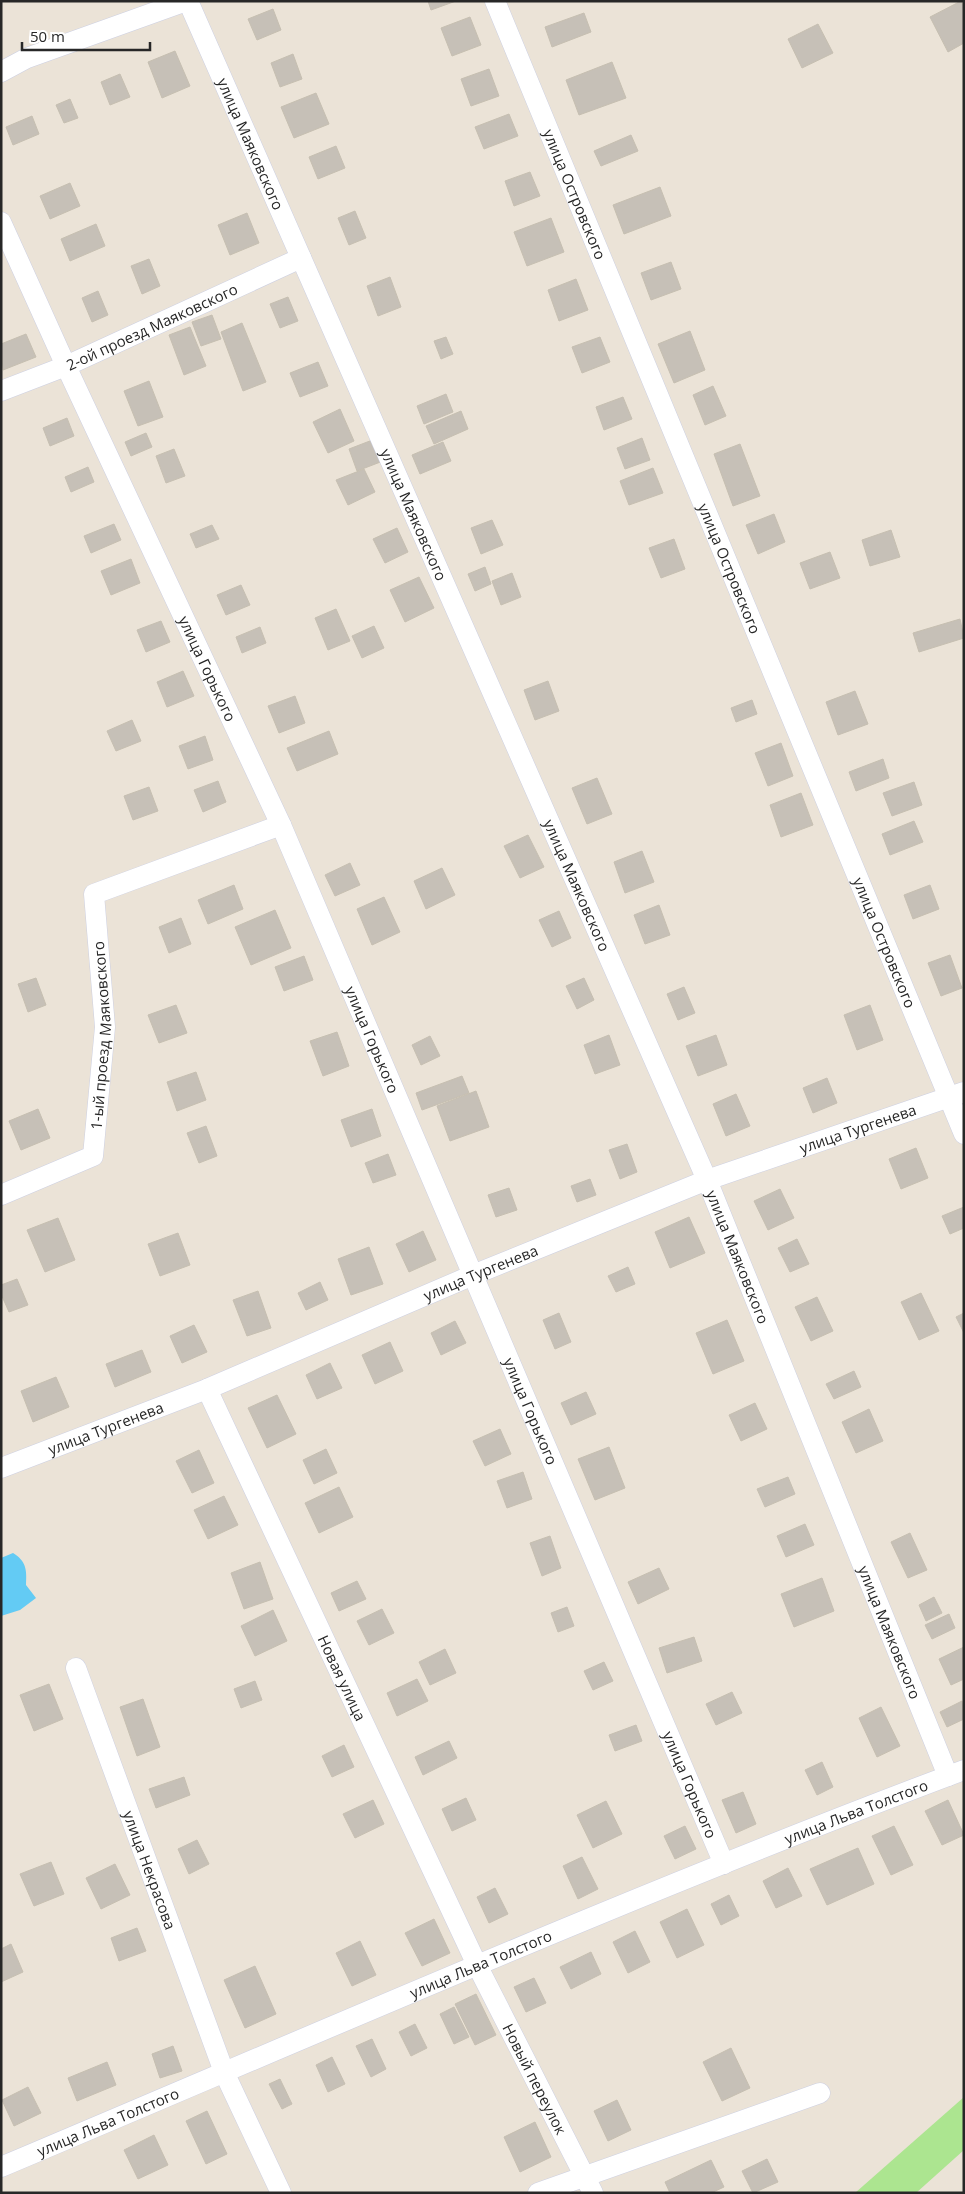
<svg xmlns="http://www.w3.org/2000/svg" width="965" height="2194" font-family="'Open Sans',sans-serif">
	<rect width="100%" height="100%" fill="#ebe3d7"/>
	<path fill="#ace590" d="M964,2097V2150L916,2193H855Z"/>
	<path fill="#63cbf4" d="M13,1553C26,1561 27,1569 26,1585L36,1598L20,1610L1,1616V1558Z"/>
	<path fill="#c6c0b7" stroke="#c6bfb1" d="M428,1H456L431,10Z
		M961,1L964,7V43L948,52L930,17Z
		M273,9L281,30L257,40L248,19Z
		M584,13L591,32L552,47L545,27Z
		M470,17L481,45L452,56L441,28Z
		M818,24L833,53L802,68L788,39Z
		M175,51L190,86L162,98L148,62Z
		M293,54L302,79L280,87L271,63Z
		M612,62L626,98L579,115L566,80Z
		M489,69L499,96L471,106L461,79Z
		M120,74L130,97L110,105L101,82Z
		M316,93L329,124L294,138L281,107Z
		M70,99L78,118L64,123L56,105Z
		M509,114L518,136L484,149L475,127Z
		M32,116L39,134L13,145L6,127Z
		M631,135L638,151L601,166L594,151Z
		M336,146L345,168L318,179L309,157Z
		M530,172L540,196L514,206L505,181Z
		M70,183L80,206L50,219L40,196Z
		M660,187L671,216L624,234L613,205Z
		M355,211L366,238L349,245L338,218Z
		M247,213L259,243L230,255L218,225Z
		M551,218L564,252L527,266L514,232Z
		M96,224L105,246L70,261L61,239Z
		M149,259L160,286L142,294L131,266Z
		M671,262L681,289L651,300L641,273Z
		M390,277L401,307L378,316L367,286Z
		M576,279L588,310L559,321L548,290Z
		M98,291L108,315L92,322L82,298Z
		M288,297L298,321L280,328L270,304Z
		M212,315L221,339L201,346L192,322Z
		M242,323L266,382L243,391L221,332Z
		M190,327L206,366L184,375L169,335Z
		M690,331L705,370L674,383L658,344Z
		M26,334L36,357L3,370L1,344Z
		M446,337L453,354L441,359L434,341Z
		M600,337L610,362L582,373L572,347Z
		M318,362L328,386L300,397L290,373Z
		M149,381L163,417L138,426L124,391Z
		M713,386L726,416L705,425L693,395Z
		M446,394L453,412L424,424L417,406Z
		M623,397L632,419L604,430L596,407Z
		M340,409L354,441L328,453L313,422Z
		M461,411L468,429L434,444L426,426Z
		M67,418L74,436L50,446L43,428Z
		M146,433L152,447L131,456L125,442Z
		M642,438L650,460L625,469L617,448Z
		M375,439L383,461L357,471L349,449Z
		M443,442L451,461L420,474L412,455Z
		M740,444L760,496L733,506L714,454Z
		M174,449L185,476L166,483L156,456Z
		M88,467L94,482L71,492L65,477Z
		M653,468L663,493L629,505L620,481Z
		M364,469L375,492L348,505L336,480Z
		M774,514L785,542L758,554L746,525Z
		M492,520L503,545L481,554L471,528Z
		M114,524L121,540L91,553L84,536Z
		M212,525L219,539L196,548L190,534Z
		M397,528L408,552L385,563L373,539Z
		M891,530L900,557L870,566L862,540Z
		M674,539L685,569L661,578L649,548Z
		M830,552L840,578L810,589L800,563Z
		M131,559L140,583L111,595L101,571Z
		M485,567L491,584L475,591L468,574Z
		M512,573L521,597L501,605L492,581Z
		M419,577L434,608L405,622L390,590Z
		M241,585L250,605L226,615L217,595Z
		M336,609L350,641L328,650L315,618Z
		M960,619L964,638L919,652L913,633Z
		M161,621L170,642L146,652L137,630Z
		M374,626L384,648L362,658L352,636Z
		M260,627L266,643L242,653L236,637Z
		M183,671L194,696L167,707L157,682Z
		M548,681L559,711L535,720L524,690Z
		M855,691L868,724L838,735L826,702Z
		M295,696L305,723L279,733L268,706Z
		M752,700L757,714L736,722L731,708Z
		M132,720L141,741L116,751L107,731Z
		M329,731L338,754L297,771L287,748Z
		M205,736L213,760L188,769L179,746Z
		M781,743L793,776L768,786L755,753Z
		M883,759L889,778L856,791L849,772Z
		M597,778L612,814L587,824L572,788Z
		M218,781L226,802L203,812L194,790Z
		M914,782L922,805L892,816L883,793Z
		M149,787L158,811L133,820L124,796Z
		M801,793L813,825L781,837L770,805Z
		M914,821L923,842L890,855L882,834Z
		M528,835L544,867L520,878L504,846Z
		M642,851L654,882L625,893L614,862Z
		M350,863L360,885L335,896L325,875Z
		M442,868L455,895L426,909L414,881Z
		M234,885L243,909L208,924L198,900Z
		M930,885L939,909L913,919L904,895Z
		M384,897L400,932L372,945L357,909Z
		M659,905L670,935L645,944L634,915Z
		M275,910L291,948L251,965L235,927Z
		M559,911L571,938L552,947L539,920Z
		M181,918L191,944L169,953L159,927Z
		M950,955L962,988L941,996L928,963Z
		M304,956L313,980L284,991L275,967Z
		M36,978L46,1005L28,1012L18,984Z
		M584,978L594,1000L577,1009L566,986Z
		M684,987L695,1013L678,1020L667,994Z
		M176,1005L187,1033L159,1043L148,1015Z
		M870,1005L883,1040L857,1050L844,1015Z
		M337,1032L349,1066L323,1076L310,1041Z
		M609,1035L620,1065L595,1074L584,1045Z
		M716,1035L727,1065L698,1076L686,1046Z
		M430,1036L440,1056L421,1065L412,1045Z
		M196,1072L206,1100L177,1111L167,1082Z
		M462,1076L469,1093L422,1110L416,1093Z
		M827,1078L837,1103L813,1113L803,1088Z
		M476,1091L489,1127L450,1141L437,1106Z
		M736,1094L750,1126L726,1136L713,1104Z
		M38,1109L50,1138L21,1150L9,1121Z
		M372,1109L381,1136L351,1147L341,1120Z
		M206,1126L217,1156L199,1163L187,1133Z
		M627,1144L637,1172L620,1179L609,1150Z
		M916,1148L928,1178L901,1189L889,1159Z
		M388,1154L396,1175L373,1183L365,1163Z
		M590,1179L596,1195L577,1202L571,1186Z
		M509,1188L517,1210L496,1217L488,1195Z
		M780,1189L794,1218L768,1230L754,1201Z
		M964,1207V1228L950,1234L942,1216Z
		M689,1217L705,1253L670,1268L655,1232Z
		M58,1218L75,1260L45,1272L27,1230Z
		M423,1231L436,1260L409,1272L396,1244Z
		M178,1233L190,1265L160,1276L148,1244Z
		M797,1239L809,1264L790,1272L778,1248Z
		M369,1247L383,1284L351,1295L338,1259Z
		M628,1267L635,1284L616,1292L608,1276Z
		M17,1279L28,1305L9,1312L1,1294V1285Z
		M320,1282L328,1300L306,1310L298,1293Z
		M258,1291L271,1328L247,1336L233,1300Z
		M921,1293L939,1331L919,1340L901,1302Z
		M817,1297L833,1331L811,1341L795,1307Z
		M559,1313L571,1342L555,1349L543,1320Z
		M964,1313V1333L956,1317Z
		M727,1320L744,1361L713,1374L696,1333Z
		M455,1321L466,1343L441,1355L431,1333Z
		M194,1325L207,1352L182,1363L170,1336Z
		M390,1342L403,1371L375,1384L362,1355Z
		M142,1350L151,1372L115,1387L106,1364Z
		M330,1363L342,1388L317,1399L306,1375Z
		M854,1371L861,1387L834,1399L826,1384Z
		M56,1377L69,1407L33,1422L21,1391Z
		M586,1392L596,1414L571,1425L561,1403Z
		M277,1395L296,1434L267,1448L248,1408Z
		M755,1403L767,1429L741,1441L729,1415Z
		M869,1409L883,1441L856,1453L842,1422Z
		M500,1429L511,1454L485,1466L473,1441Z
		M609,1447L625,1488L595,1500L578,1459Z
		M326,1449L337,1473L314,1484L303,1460Z
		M199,1450L214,1483L192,1493L176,1461Z
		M523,1472L532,1499L507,1508L497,1481Z
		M788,1477L795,1494L765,1507L757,1489Z
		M339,1487L353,1517L319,1533L305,1503Z
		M224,1496L238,1525L208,1539L194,1510Z
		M805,1524L814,1545L786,1557L777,1536Z
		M910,1533L927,1570L908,1578L891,1542Z
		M550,1536L561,1568L542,1576L530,1543Z
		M260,1562L273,1599L244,1609L231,1573Z
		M659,1568L669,1589L638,1604L628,1582Z
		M822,1578L834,1611L794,1627L781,1594Z
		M357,1581L366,1599L339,1611L331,1593Z
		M934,1597L942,1613L926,1621L919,1605Z
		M567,1607L574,1626L558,1632L551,1613Z
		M382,1609L394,1633L369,1645L357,1621Z
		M273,1610L287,1641L255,1656L241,1626Z
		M949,1614L955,1628L932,1639L925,1625Z
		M694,1637L702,1661L667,1673L659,1648Z
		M964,1647V1679L951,1685L939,1659Z
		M445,1649L456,1673L430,1685L419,1662Z
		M604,1662L613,1681L593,1690L584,1671Z
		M417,1679L428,1701L397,1716L387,1693Z
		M255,1681L262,1700L241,1708L234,1689Z
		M49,1684L63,1719L34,1731L20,1695Z
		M732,1692L742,1713L716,1725L706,1704Z
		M143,1699L160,1747L137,1756L120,1707Z
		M962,1701L964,1719L947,1727L940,1712Z
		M881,1707L900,1746L877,1757L859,1718Z
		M636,1725L642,1741L615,1751L609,1735Z
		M449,1741L457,1758L423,1775L415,1757Z
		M344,1745L354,1767L332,1777L322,1756Z
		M822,1762L833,1787L817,1795L805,1770Z
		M184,1777L190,1795L156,1808L149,1789Z
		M743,1792L756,1824L736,1833L722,1800Z
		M466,1798L476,1820L452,1831L442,1809Z
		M373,1800L384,1824L355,1838L343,1814Z
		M948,1800L964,1835L942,1845L925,1811Z
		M606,1801L622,1834L593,1848L577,1815Z
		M685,1826L696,1849L675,1859L664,1836Z
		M894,1826L913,1865L891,1875L872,1836Z
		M197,1840L209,1864L189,1874L178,1849Z
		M858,1848L874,1884L827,1905L810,1869Z
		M582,1857L598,1889L578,1899L563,1866Z
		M51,1862L64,1894L34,1906L20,1874Z
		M115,1864L130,1895L101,1909L86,1878Z
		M788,1868L802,1896L776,1908L763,1881Z
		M495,1888L508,1914L489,1923L477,1897Z
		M729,1895L739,1916L721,1925L711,1904Z
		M687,1909L704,1945L677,1958L660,1922Z
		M434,1919L450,1953L422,1966L405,1933Z
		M137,1928L146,1951L119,1961L111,1938Z
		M635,1931L650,1962L628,1973L613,1942Z
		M360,1941L376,1975L352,1986L336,1953Z
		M11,1944L23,1972L1,1982V1949Z
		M591,1952L601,1974L571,1989L560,1967Z
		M255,1966L276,2014L245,2028L224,1980Z
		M534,1978L546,2003L526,2012L514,1987Z
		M476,1994L496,2035L475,2045L455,2004Z
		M454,2007L469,2037L454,2044L440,2014Z
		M415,2024L427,2048L411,2056L399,2032Z
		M372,2039L386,2069L371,2077L356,2046Z
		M173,2046L182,2071L160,2078L152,2054Z
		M731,2048L750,2088L722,2101L703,2062Z
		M332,2057L345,2084L328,2092L316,2065Z
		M107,2062L116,2085L77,2101L68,2078Z
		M280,2079L292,2104L282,2109L269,2084Z
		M28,2087L41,2113L14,2126L2,2100Z
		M617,2100L631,2130L608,2141L594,2111Z
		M207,2111L227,2154L206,2164L186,2121Z
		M535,2122L551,2157L520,2172L504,2137Z
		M154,2135L168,2165L138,2179L124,2150Z
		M767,2159L778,2182L753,2193L742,2171Z
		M711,2160L724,2187L711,2193H670L665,2182Z"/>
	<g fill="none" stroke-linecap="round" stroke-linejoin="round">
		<g stroke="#cdd0e2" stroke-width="21">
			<g id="minor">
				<path id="s1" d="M188,1L707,1180L948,1776"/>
				<path id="s2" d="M495,1L964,1134"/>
				<path d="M1,72L27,58L186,1"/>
				<path id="s3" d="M1,222L66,366L281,825L724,1864"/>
				<path id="s4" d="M1,391L66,366L301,258"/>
				<path id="s5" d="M1,1195L93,1156L105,1027L94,894L281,825"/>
				<path id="s6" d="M207,1389L477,1965L593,2193"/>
				<path id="s7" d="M1,1468L207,1389L473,1275L707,1180L964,1092"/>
				<path id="s8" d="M76,1668L224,2072L281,2193"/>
				<path id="s9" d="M1,2167C321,2032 639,1892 964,1770"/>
				<path d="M538,2193L820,2093"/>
			</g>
		</g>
		<use href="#minor" stroke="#fff" stroke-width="20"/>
	</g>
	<g text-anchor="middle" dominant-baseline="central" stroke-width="4" stroke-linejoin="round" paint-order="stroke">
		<g font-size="15" fill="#272727" stroke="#fff">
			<text stroke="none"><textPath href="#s1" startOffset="156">улица Маяковского</textPath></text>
			<text stroke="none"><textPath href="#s2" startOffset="209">улица Островского</textPath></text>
			<text stroke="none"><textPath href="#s4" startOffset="164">2-ой проезд Маяковского</textPath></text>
			<text stroke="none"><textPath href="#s1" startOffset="561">улица Маяковского</textPath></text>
			<text stroke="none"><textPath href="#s2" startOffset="614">улица Островского</textPath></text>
			<text stroke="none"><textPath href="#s3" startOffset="492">улица Горького</textPath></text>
			<text stroke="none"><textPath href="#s1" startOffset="966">улица Маяковского</textPath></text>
			<text stroke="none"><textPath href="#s2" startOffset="1019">улица Островского</textPath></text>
			<text stroke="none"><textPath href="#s5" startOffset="221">1-ый проезд Маяковского</textPath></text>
			<text stroke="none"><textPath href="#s3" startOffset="898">улица Горького</textPath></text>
			<text stroke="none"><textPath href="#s7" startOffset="922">улица Тургенева</textPath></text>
			<text stroke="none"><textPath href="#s1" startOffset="1371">улица Маяковского</textPath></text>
			<text stroke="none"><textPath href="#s7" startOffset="518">улица Тургенева</textPath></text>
			<text stroke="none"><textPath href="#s3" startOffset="1302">улица Горького</textPath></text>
			<text stroke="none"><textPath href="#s7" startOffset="112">улица Тургенева</textPath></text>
			<text stroke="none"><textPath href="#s1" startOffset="1776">улица Маяковского</textPath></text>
			<text stroke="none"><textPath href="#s6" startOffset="319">Новая улица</textPath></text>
			<text stroke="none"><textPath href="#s3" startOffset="1708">улица Горького</textPath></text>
			<text stroke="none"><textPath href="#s9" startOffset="926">улица Льва Толстого</textPath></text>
			<text stroke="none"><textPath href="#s8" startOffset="215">улица Некрасова</textPath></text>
			<text stroke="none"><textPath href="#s9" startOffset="521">улица Льва Толстого</textPath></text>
			<text stroke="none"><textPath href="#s6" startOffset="764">Новый переулок</textPath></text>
			<text stroke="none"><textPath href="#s9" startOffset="116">улица Льва Толстого</textPath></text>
		</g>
	</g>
	<rect width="965" height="2194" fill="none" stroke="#272727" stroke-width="5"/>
	<path d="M22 42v8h128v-8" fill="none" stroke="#272727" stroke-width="2.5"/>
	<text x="30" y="42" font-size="15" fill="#272727" stroke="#ffffff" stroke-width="4" paint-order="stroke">50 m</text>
</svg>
